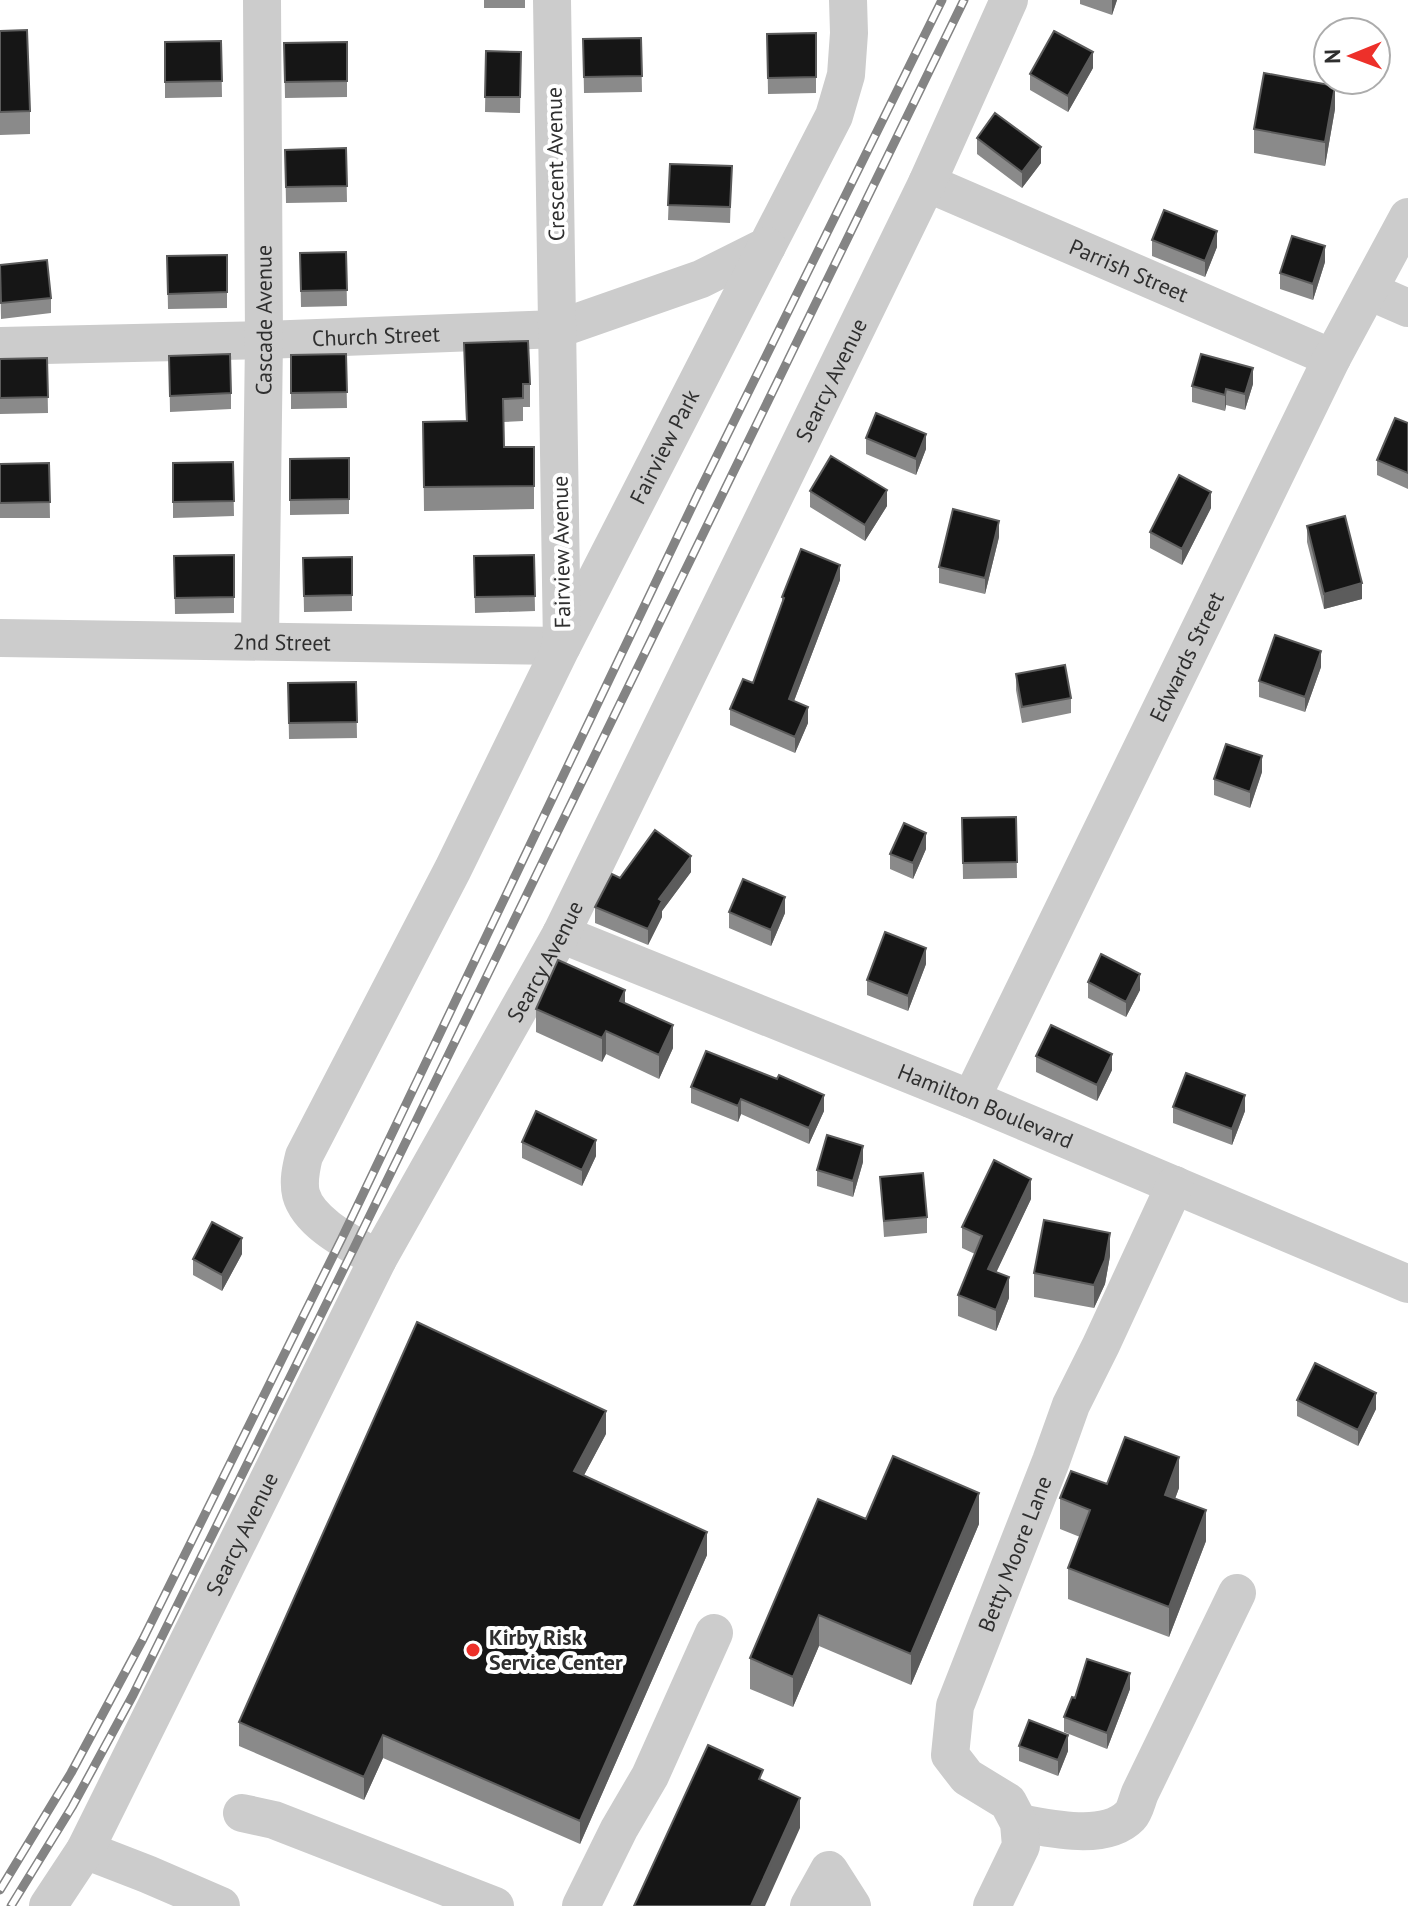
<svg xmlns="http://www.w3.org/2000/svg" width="1408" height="1906" font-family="'PT Sans',sans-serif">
	<rect width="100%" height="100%" fill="#fff"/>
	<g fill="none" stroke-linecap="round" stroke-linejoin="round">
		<g stroke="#ccc" stroke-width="38">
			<path id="s1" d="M927,183L1332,358"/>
			<path d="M1369,291L1408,308"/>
			<path id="s2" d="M0,346L264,340L558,329L701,279L767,246L834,116L846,75L849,33L848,0"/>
			<path id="s3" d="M0,638L562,646L767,246"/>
			<path id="s4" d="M260,640L264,340L262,0"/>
			<path id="s5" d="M561,934L971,1099L1408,1284"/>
			<path id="s6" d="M971,1099L1332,358L1408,217"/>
			<path d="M378,1259C354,1245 309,1224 301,1194C298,1181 301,1168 304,1156L453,869L562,646L552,0"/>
			<path d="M242,1813L274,1820L495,1906"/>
			<path d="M1019,1823C1049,1828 1105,1842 1130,1816C1135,1811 1137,1800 1140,1793L1237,1593"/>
			<path d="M85,1850L147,1874L221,1906"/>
			<path id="s7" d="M48,1906L85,1850L378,1259L561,934L927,183L1009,0"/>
			<path d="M581,1906L619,1829L650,1776L714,1633"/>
			<path d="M809,1906L829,1870L852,1906"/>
			<path id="s8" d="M992,1906L1021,1846L1019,1823L1008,1802L967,1777L950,1755L955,1706L1051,1461L1071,1405L1101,1345L1175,1185"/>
		</g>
		<g stroke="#848484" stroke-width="9">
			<path id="rail" d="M0,1890L71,1773L143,1639L342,1238L697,496L942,0
				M11,1906L72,1807L133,1695L355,1246L964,0"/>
		</g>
		<use href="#rail" stroke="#fff" stroke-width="6" stroke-dasharray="18" stroke-linecap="butt"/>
	</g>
	<path fill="#8a8a8a" d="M484,0H525V8H484Z
		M1080,0H1117L1112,15L1080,4Z
		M0,31L30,111V134L0,135Z
		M816,33V93L768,94L767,34Z
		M641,38L642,92L584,93L583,39Z
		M221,41L222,97L165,98V42Z
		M347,42V97L285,98L284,43Z
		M486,51L521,52L520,113L485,112Z
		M1093,68L1068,112L1030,90V74Z
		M1335,109L1325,166L1254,153V129Z
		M977,138L1041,163L1022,188L977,154Z
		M346,148L347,202L286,203L285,150Z
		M670,164L732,166L730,223L668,220Z
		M1152,240L1217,247L1205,277L1152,256Z
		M346,252L347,306L301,307L300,253Z
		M227,255V308L168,309L167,256Z
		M1325,262L1313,300L1280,289V273Z
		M0,265L51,298V313L1,319Z
		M464,343L530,384V407H523V421L503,422L504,447H534V509L424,511L423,422L466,421Z
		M346,354L347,408L291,409V355Z
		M169,356L231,393V409L170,412Z
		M47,358L48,413L0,414V359Z
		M1253,384L1245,410L1226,405L1225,411L1192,402V386Z
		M1408,423V489L1377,475V460Z
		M866,438L926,449L916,475L866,454Z
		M349,458V514L290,515V459Z
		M233,462L234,516L173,518V463Z
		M49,463L50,518H0V464Z
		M810,491L887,506L865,541L810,507Z
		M1211,508L1182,565L1150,548V532Z
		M1307,526L1362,599L1324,609L1307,542Z
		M999,537L985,594L939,583V567Z
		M234,555V613L175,614L174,556Z
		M534,555L535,611L475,613L474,556Z
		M352,557V611L304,612L303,558Z
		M840,580L794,701L808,723L795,753L730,725V709L753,683L782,602V597Z
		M1321,667L1305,712L1259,697V681Z
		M1016,674L1071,698V713L1022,723L1016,690Z
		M356,682L357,738L289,739L288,683Z
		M1262,772L1250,808L1214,795V779Z
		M1016,817L1017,878L963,879L962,818Z
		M926,849L913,879L890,869V854Z
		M691,872L662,911V917L648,945L595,923V907L620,878Z
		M729,912L785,913L771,946L729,928Z
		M926,964L908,1011L867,995V980Z
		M1088,982L1140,990L1126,1017L1088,998Z
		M625,1003L673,1048L659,1079L606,1054L602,1062L536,1032V1009Z
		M1036,1056L1112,1070L1097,1101L1036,1072Z
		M777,1079L824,1111L809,1144L741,1114L738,1122L691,1103V1087Z
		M1173,1107L1245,1111L1232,1145L1173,1123Z
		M522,1142L596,1156L582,1186L522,1158Z
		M863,1162L853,1197L817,1186V1170Z
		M880,1177L927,1217V1233L884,1237Z
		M1031,1199L996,1272L1009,1298L996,1331L958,1316V1295L975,1254L962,1248V1227Z
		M242,1254L222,1291L193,1275V1259Z
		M1110,1256L1105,1284L1094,1308L1034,1297V1273Z
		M1297,1400L1376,1409L1358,1446L1297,1416Z
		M606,1434L584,1475L707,1555L580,1844L383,1758L364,1800L239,1746V1722Z
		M1107,1484L1179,1488L1175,1499L1206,1541L1169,1637L1068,1599V1568L1080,1537L1060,1529V1498Z
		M866,1519L979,1524L911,1685L819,1646L793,1707L750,1689V1658Z
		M1130,1689L1107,1749L1064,1732V1717L1075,1698Z
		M1019,1746L1068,1751L1058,1776L1019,1761Z"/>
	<path fill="#5c5c5c" d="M1112,0H1117L1112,15Z
		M1093,52V68L1068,112V96Z
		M1335,86V109L1325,166V142Z
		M1041,147V163L1022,188V172Z
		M1217,231V247L1205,277V261Z
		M1325,246V262L1313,300V284Z
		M1253,368V384L1245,410V394Z
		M1226,389V405L1225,411V395Z
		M926,434V449L916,475V459Z
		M887,490V506L865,541V525Z
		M1211,492V508L1182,565V549Z
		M999,521V537L985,594V578Z
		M840,565V580L789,714V699Z
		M1362,583V599L1324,609V594Z
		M1321,651V667L1305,712V697Z
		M808,707V723L795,753V737Z
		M1262,756V772L1250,808V792Z
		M926,833V849L913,879V863Z
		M691,856V872L662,911V917L648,945V929L659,899Z
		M785,897V913L771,946V930Z
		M926,948V964L908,1011V996Z
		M1140,974V990L1126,1017V1002Z
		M625,990V1014L620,1001Z
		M673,1025V1048L659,1079V1055Z
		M606,1031V1054L602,1062V1038Z
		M1112,1054V1070L1097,1101V1085Z
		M824,1095V1111L809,1144V1128Z
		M1245,1095V1111L1232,1145V1129Z
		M741,1099V1114L738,1122V1106Z
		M596,1140V1156L582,1186V1170Z
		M863,1146V1162L853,1197V1181Z
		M1031,1179V1199L988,1290V1269Z
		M1110,1233V1256L1105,1284L1094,1308V1285Z
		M242,1238V1254L222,1291V1275Z
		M1009,1277V1298L996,1331V1310Z
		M1376,1393V1409L1358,1446V1430Z
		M606,1411V1434L574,1494V1471Z
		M1179,1457V1488L1165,1525V1495Z
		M979,1493V1524L911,1685V1654Z
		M1206,1510V1541L1169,1637V1607Z
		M707,1532V1555L580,1844V1821Z
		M819,1615V1646L793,1707V1677Z
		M1130,1673V1689L1107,1749V1733Z
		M383,1735V1758L364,1800V1777Z
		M1068,1735V1751L1058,1776V1760Z
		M800,1798V1828L765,1906H751Z"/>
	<path fill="#161616" stroke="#5c5c5c" stroke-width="2" d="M27,30L30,111L0,112V31Z
		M1054,31L1093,52L1068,96L1030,74Z
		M816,33V77L768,78L767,34Z
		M641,38L642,76L584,77L583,39Z
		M221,41L222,81L165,82V42Z
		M347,42V81L285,82L284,43Z
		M486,51L521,52L520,97H485Z
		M1264,73L1335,86L1325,142L1254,129Z
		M995,113L1041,147L1022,172L977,138Z
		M346,148L347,186L286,187L285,150Z
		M670,164L732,166L730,207L668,205Z
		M1164,210L1217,231L1205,261L1152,240Z
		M1292,236L1325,246L1313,284L1280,273Z
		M346,252L347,290L301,291L300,253Z
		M227,255V292L168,294L167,256Z
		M47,260L51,298L1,303L0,265Z
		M528,341L530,384H523V398L503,399L504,447H534V486L424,487L423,422L467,421L464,343Z
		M230,354L231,393L170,396L169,356Z
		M346,354L347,392L291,393V355Z
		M1201,354L1253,368L1245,394L1226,389L1225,395L1192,386Z
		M47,358L48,397L0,398V359Z
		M876,413L926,434L916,459L866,438Z
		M1395,418L1408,423V473L1377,460Z
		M831,456L887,490L865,525L810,491Z
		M349,458V499L290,500V459Z
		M233,462L234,501L173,502V463Z
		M49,463L50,502L0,503V464Z
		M1179,475L1211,492L1182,549L1150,532Z
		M953,509L999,521L985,578L939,567Z
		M1345,516L1362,583L1324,594L1307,526Z
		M801,549L840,565L789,699L808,707L795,737L730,709L743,679L753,683L784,598L782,597Z
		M234,555V597L175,598L174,556Z
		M534,555L535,596L475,597L474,556Z
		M352,557V595L304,596L303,558Z
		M1275,635L1321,651L1305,697L1259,681Z
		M1065,665L1071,698L1022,707L1016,674Z
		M356,682L357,722L289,723L288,683Z
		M1226,744L1262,756L1250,792L1214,779Z
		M1016,817L1017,862L963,863L962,818Z
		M904,823L926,833L913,863L890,854Z
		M655,830L691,856L659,899L662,901L648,929L595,907L612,874L620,878Z
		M743,879L785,897L771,930L729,912Z
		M885,932L926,948L908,996L867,980Z
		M1101,954L1140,974L1126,1002L1088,982Z
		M558,960L625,990L620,1001L673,1025L659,1055L606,1031L602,1038L536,1009Z
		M1051,1025L1112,1054L1097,1085L1036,1056Z
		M706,1051L777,1079L779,1075L824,1095L809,1128L741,1099L738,1106L691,1087Z
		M1186,1073L1245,1095L1232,1129L1173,1107Z
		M536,1111L596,1140L582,1170L522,1142Z
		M827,1135L863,1146L853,1181L817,1170Z
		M994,1160L1031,1179L988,1269L1009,1277L996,1310L958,1295L982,1236L962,1227Z
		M923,1173L927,1217L884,1221L880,1177Z
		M1044,1220L1110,1233L1105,1260L1094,1285L1034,1273Z
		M212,1222L242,1238L222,1275L193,1259Z
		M417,1322L606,1411L574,1471L707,1532L580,1821L383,1735L364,1777L239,1722Z
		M1315,1363L1376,1393L1358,1430L1297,1400Z
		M1125,1437L1179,1457L1165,1495L1206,1510L1169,1607L1068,1568L1090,1510L1060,1498L1071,1471L1107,1484Z
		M893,1456L979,1493L911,1654L819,1615L793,1677L750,1658L818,1499L866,1519Z
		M1087,1659L1130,1673L1107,1733L1064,1717L1072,1697L1075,1698Z
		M1029,1720L1068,1735L1058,1760L1019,1746Z
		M708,1745L763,1770L759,1779L800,1798L751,1906H634Z"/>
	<circle fill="#ed302a" stroke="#fff" stroke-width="3" cx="473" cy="1650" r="8"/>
	<g text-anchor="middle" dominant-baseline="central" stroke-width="8" stroke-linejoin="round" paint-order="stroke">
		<g font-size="22" fill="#2f2f2f" stroke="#fff">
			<text transform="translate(555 164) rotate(-91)">Crescent Avenue</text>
			<text stroke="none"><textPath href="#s1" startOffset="220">Parrish Street</textPath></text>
			<text stroke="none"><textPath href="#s4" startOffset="320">Cascade Avenue</textPath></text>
			<text stroke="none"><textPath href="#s2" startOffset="376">Church Street</textPath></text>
			<text stroke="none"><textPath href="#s7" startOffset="1716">Searcy Avenue</textPath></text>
			<text stroke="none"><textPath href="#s3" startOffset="786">Fairview Park</textPath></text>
			<text transform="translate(561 552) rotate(-91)">Fairview Avenue</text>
			<text stroke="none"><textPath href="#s3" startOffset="282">2nd Street</textPath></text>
			<text stroke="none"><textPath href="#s6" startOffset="492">Edwards Street</textPath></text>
			<text stroke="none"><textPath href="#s7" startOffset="1068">Searcy Avenue</textPath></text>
			<text stroke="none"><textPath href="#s5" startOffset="458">Hamilton Boulevard</textPath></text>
			<text stroke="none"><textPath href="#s7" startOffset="420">Searcy Avenue</textPath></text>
			<text stroke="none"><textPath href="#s8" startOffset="402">Betty Moore Lane</textPath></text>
		</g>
		<g font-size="22" font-weight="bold" fill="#2f2f2f" stroke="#fff" text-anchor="start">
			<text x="489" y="1637">Kirby Risk<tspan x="489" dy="25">Service Center</tspan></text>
		</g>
	</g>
	<g transform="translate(1352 56) rotate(269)"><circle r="38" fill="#ffffff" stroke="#acacac" stroke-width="2"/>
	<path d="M0-6L14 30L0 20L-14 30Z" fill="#ed302a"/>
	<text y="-12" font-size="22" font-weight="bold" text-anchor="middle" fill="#2f2f2f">N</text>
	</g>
</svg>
